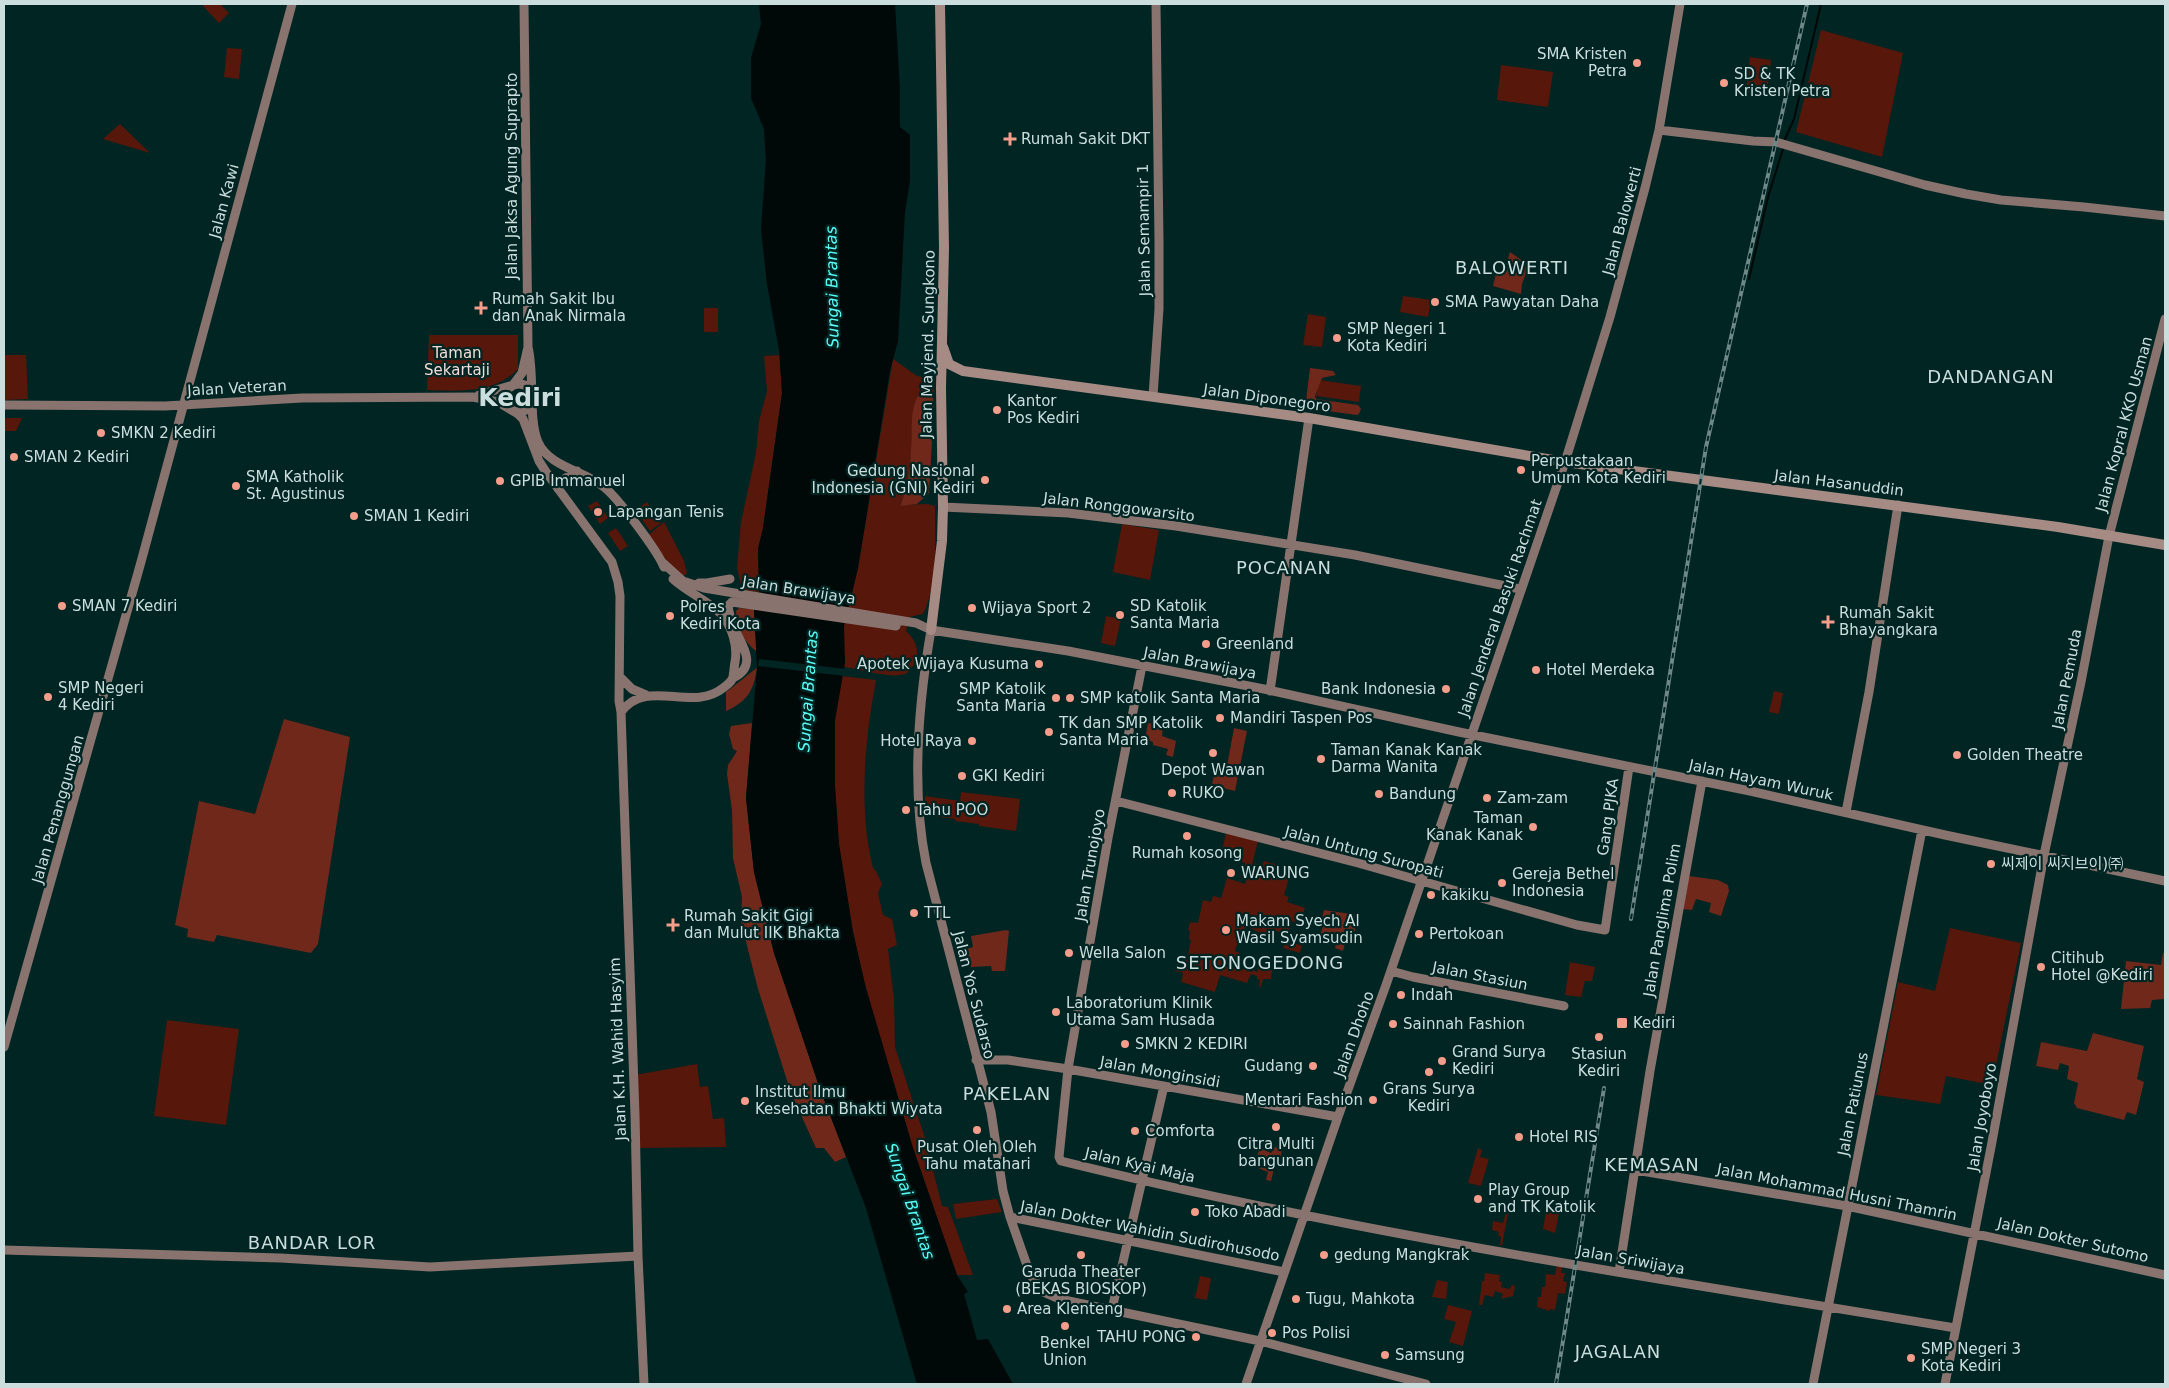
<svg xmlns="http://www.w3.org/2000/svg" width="2169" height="1388" font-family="'DejaVu Sans','Noto Sans KR',sans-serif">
	<rect width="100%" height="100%" fill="#002523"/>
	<path fill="#57170b" d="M204,4H220L229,13L219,23L203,6Z
		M1821,30L1903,53L1882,157L1796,132Z
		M227,48L242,49L239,79L224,77Z
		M1750,57L1771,60L1767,94L1746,92Z
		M1501,65L1553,72L1548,107L1497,100Z
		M120,124L150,153L103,139Z
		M1403,296L1431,300L1428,317L1400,312Z
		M704,308H718V332H704Z
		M1308,314L1326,317L1322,347L1303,345Z
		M429,335H518V369C494,394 460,391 427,390Z
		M4,355H26L28,399L4,400Z
		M780,355L782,393L763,528L758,549L759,592L742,590L737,568L741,522L756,453L759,421L767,391L764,356Z
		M893,359L917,376L935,379L933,397L918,396L907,489L900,505L927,504L935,506C935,538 938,586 923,614L909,617L906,631C913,637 918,645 917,655C917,660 911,672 905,674C892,679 859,669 844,667V626L858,568Z
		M1319,380L1361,386L1359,402L1316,396Z
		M4,418H22L16,431H4Z
		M597,501L608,518L600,524L588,506Z
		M647,502L661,523L650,531L635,510Z
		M664,522L684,561L687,574L682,576L677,573L647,536Z
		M1122,524L1159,530L1150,580L1113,572Z
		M616,528L628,546L620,551L608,533Z
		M1106,616L1121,619L1115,646L1101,643Z
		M842,676L876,680C865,740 858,808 873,868L876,871L882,884L878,893L883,915L892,919L897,945L888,949L894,999L895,1047L925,1138L942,1206L948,1207L973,1275H957L913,1148L865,986L853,932L839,845L835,786V720Z
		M1774,691L1783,693L1779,714L1769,712Z
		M961,792L1020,799L1016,831L979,826V824L955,821V819L924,815L925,796L960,801Z
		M1226,833L1258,841L1252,865L1255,863L1262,866L1264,861L1279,865L1277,874L1289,878L1284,895L1289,897L1287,902L1305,908L1300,924L1292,921L1287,937L1296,941L1295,943L1302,946L1300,953L1283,948L1287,939L1281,937L1282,933L1270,929L1267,936L1246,926L1243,933H1241L1235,951L1240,953L1236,967L1252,972L1253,970L1257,972L1260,964L1272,970L1271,979H1263L1261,987L1259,986L1260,980L1257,979V976L1251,974L1247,983L1220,975L1215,992L1181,982L1183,973L1175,971L1176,964L1183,965L1186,955H1188L1191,940L1189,939L1190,931L1188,930L1190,922L1198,923L1203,900L1211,902L1213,896L1221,898L1227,878L1245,884L1246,880L1241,878L1245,863L1221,855Z
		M1950,928L2021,943L1992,1085L1946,1076L1940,1104L1876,1095L1898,982L1935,991Z
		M1570,962L1595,967L1592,981H1585L1581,997L1565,995Z
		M167,1020L239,1029L226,1125L154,1116Z
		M697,1064L700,1087L708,1086L713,1119L724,1118L726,1147L636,1148L635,1075Z
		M1478,1148L1482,1150L1480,1157L1489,1159L1481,1186L1468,1183Z
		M997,1199L1002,1212L956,1219L953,1204Z
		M1546,1211L1559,1213L1555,1233L1543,1229Z
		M1506,1212L1508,1213L1502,1246L1500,1245L1501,1237L1498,1236L1499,1232L1492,1230L1493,1221L1503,1223Z
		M1557,1264H1563L1561,1273H1565L1563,1281L1567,1282L1565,1294L1558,1293L1555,1310L1550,1309V1311L1537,1307L1538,1297H1541L1542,1287H1545L1546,1274L1555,1275Z
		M1485,1273L1500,1275L1499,1281L1502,1282L1501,1287L1510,1289L1512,1285L1515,1286L1513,1296L1501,1299L1503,1294L1495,1291L1493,1297L1485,1295L1482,1305H1479L1482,1281H1484Z
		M1200,1276L1211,1278L1207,1300L1195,1298Z
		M1437,1280L1448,1282L1446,1299L1432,1297Z
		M1448,1305L1472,1311L1463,1346L1449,1342L1456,1322L1444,1319Z"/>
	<path fill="#70281a" d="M1510,252L1529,265L1522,284L1521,294L1493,286L1496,273L1503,274Z
		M1310,368L1333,371L1336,375L1322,378L1315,396L1316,399L1358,405L1361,409L1359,414L1357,415L1313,409L1306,401Z
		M918,396L933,397L934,407L929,493L917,504L900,506C908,487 910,469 911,449C913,431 909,412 918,396Z
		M739,608L754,609L757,652C743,641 737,628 736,611Z
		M757,668C754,690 747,702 726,711V692C734,687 753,670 757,668Z
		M284,719L350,737L318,944L311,953L217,935L214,942L187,937L188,929L175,925L199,801L255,814Z
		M752,723L746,798L754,872L774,953L820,1089L846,1157L835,1162L824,1148H816L791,1093L758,989L741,922L742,897L733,858L732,810L727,774L728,765L737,751L733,749L729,734L731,726Z
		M1148,723L1163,726L1162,736L1176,741L1173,757L1166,755L1168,749L1153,745V742L1145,739Z
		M1234,728L1247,731L1235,791L1222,788L1219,791L1211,788L1215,771L1214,766L1217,764L1227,766Z
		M1689,876L1718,880L1728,885L1729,891L1721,916L1709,912L1711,903L1696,899L1692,910L1682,909Z
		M1324,910L1358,915L1352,945L1345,944L1343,951L1335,948L1337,940L1320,935L1323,926L1333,928L1335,921L1322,918Z
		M1006,930L1009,931L1005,971H992L991,966L971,967V960L965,959L963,950L973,947L971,936Z
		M2163,953H2165V999L2152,1000L2150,1008L2121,1009L2126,961L2161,965Z
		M2093,1033L2144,1046L2137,1079L2144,1082L2136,1115L2127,1112L2124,1120L2077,1108L2074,1103L2078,1083L2067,1079L2069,1066L2060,1063L2058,1070L2036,1066L2041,1042L2087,1051Z
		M1275,1147L1282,1150L1281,1155L1286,1156L1283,1168L1275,1165L1271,1181L1266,1180L1268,1172L1253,1166L1260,1148L1271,1153Z"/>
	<path fill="#000808" d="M759,4H895L900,90V127L910,135V180L905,212L898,341L890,371L858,568L844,626L845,663L835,720V786L839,844L853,932L866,988L913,1148L957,1275L968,1292L964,1294L977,1340L988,1339L1013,1384H917L866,1208L820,1089L774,953L754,872L746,798L757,668L754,609L759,592L758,549L763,528L782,393L779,350L767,284L761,229L766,160L764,129L751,98V58L761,24Z"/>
	<path fill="#002523" d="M759,659L846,669L845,676L758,666Z"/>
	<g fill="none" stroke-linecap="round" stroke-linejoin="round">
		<path stroke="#000808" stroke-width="2" d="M1785,139L1794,119L1821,4
			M1749,279L1768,197L1783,149"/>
		<path stroke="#88736e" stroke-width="9" d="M524,4L528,347C535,376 528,419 538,442C549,467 585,471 604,487C618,498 657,550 664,567
			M1659,130L1753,141L1776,142L1925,185L1966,194L2001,200L2084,207L2165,216
			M505 398a14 14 0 1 1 28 0a14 14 0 1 1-28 0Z
			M479,395L513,385L522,373L528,347
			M1153,396L1159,309V242L1156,4
			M4,405L165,406L302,398L473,397L498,402L518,414L523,419L539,461L546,472L612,562L618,582L620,596L619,701L621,712L635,1115L638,1256L644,1384
			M558,489L564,479L577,471
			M943,507L1068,513L1176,526L1355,555L1520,589
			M662,562L683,581L704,588L916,623L931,630L1068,651L1264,689L1459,732L1750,791L1945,835L2165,881
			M699,583H707L730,579
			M931,630C918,706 911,788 926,863L991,1112L1003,1191L1010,1217L1030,1274L1043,1292L1059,1299L1260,1341L1426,1384
			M1142,666L1108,838L1068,1069L1059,1157L1061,1161C1356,1234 1656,1278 1955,1328
			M620,677L632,689L646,695
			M733,678C760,665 740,643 733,625C730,618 729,612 728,606L732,602L896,626
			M1270,691L1309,418
			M621,712C647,677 692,713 723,688C727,685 732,682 733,677C734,672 734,667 735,662C738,646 732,627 722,615C710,602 687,592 673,579
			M1116,801L1358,863L1577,925L1605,930L1629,767
			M1846,812L1869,692L1898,505
			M1391,971L1413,977L1564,1006
			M4,1047L141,562L292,4
			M976,1060H1008L1068,1069L1338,1117
			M1636,1170L1847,1206L2165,1275
			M1010,1217L1284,1272
			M4,1250L281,1258L430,1267L638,1256
			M1619,1272L1650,1071L1702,781
			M1112,1309L1164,1086
			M1246,1384L1338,1117L1386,985L1565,462L1610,317L1645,188L1659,130L1680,4
			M1813,1384L1922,830
			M1945,1384L1992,1142L2044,855L2081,682L2109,536L2165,319"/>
		<path stroke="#a68b84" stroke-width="10" d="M943,347L949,364L963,371L1309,418L1565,462L2058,527L2165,545
			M931,630L942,541L943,507L941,388L944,248L940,4"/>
		<g stroke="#6d8887" stroke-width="4">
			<path id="rail" d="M1631,919L1706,447L1807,4
				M1556,1384L1604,1088"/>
		</g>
		<use href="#rail" stroke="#002523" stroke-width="2" stroke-dasharray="5.5" stroke-linecap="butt"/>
	</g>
	<g fill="#f49d8b" stroke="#002523" stroke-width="2">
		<circle cx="1637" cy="63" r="5"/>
		<circle cx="1724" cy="83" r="5"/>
		<path d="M1007.5 131.5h5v5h5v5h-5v5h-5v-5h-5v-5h5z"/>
		<circle cx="1435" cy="302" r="5"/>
		<path d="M478.5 300.5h5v5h5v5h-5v5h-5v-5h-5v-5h5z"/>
		<circle cx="1337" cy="338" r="5"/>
		<circle cx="997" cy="410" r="5"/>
		<circle cx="101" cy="433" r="5"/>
		<circle cx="14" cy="457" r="5"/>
		<circle cx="1521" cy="470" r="5"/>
		<circle cx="985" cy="480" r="5"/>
		<circle cx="500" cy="481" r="5"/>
		<circle cx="236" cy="486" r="5"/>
		<circle cx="598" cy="512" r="5"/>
		<circle cx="354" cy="516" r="5"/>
		<circle cx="62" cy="606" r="5"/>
		<circle cx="972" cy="608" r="5"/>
		<circle cx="1120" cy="615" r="5"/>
		<circle cx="670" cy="616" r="5"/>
		<path d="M1825.5 614.5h5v5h5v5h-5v5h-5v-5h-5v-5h5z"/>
		<circle cx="1206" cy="644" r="5"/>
		<circle cx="1039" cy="664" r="5"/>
		<circle cx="1536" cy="670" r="5"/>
		<circle cx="1446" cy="689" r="5"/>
		<circle cx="48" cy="697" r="5"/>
		<circle cx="1056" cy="698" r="5"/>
		<circle cx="1070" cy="698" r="5"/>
		<circle cx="1220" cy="718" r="5"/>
		<circle cx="1049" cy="732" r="5"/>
		<circle cx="972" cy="741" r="5"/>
		<circle cx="1213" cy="753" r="5"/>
		<circle cx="1957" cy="755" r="5"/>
		<circle cx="1321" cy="759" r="5"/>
		<circle cx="962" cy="776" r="5"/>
		<circle cx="1172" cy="793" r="5"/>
		<circle cx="1379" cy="794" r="5"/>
		<circle cx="1487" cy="798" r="5"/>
		<circle cx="906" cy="810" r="5"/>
		<circle cx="1533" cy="827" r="5"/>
		<circle cx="1187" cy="836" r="5"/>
		<circle cx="1991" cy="864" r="5"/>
		<circle cx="1231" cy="873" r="5"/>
		<circle cx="1502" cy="883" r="5"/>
		<circle cx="1431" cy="895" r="5"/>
		<circle cx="914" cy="913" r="5"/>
		<path d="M670.5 917.5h5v5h5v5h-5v5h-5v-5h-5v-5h5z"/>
		<circle cx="1226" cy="930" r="5"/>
		<circle cx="1419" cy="934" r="5"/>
		<circle cx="1069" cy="953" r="5"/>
		<circle cx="2041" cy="967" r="5"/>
		<circle cx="1401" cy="995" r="5"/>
		<circle cx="1056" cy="1012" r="5"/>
		<rect x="1616" y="1017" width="12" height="12" rx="2.5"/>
		<circle cx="1393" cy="1024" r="5"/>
		<circle cx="1599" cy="1037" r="5"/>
		<circle cx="1125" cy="1044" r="5"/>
		<circle cx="1442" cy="1061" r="5"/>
		<circle cx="1313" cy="1066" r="5"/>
		<circle cx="1429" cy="1072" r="5"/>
		<circle cx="1373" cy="1100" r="5"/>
		<circle cx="745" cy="1101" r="5"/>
		<circle cx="1276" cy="1127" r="5"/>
		<circle cx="977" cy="1130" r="5"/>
		<circle cx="1135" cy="1131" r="5"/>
		<circle cx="1519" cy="1137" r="5"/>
		<circle cx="1478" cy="1199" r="5"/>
		<circle cx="1195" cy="1212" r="5"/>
		<circle cx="1081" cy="1255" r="5"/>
		<circle cx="1324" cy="1255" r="5"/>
		<circle cx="1296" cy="1299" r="5"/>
		<circle cx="1007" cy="1309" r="5"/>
		<circle cx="1065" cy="1326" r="5"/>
		<circle cx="1272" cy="1333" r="5"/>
		<circle cx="1196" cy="1337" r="5"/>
		<circle cx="1385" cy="1355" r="5"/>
		<circle cx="1911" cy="1358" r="5"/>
	</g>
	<g text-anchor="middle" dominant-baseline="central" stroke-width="4.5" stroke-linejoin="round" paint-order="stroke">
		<g font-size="15" fill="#cbdedd" stroke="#002523" text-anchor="start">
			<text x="1627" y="54" text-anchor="end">SMA Kristen<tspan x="1627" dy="17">Petra</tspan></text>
			<text x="1734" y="74">SD &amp; TK<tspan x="1734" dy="17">Kristen Petra</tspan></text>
			<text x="1021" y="139">Rumah Sakit DKT</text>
			<text x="492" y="299">Rumah Sakit Ibu<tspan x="492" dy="17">dan Anak Nirmala</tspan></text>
			<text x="1445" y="302">SMA Pawyatan Daha</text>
			<text x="1347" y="329">SMP Negeri 1<tspan x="1347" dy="17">Kota Kediri</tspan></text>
			<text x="1007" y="401">Kantor<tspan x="1007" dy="17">Pos Kediri</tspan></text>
			<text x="111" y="433">SMKN 2 Kediri</text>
			<text x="24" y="457">SMAN 2 Kediri</text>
			<text x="1531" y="461">Perpustakaan<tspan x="1531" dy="17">Umum Kota Kediri</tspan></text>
			<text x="975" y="471" text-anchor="end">Gedung Nasional<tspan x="975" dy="17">Indonesia (GNI) Kediri</tspan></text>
			<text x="246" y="477">SMA Katholik<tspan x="246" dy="17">St. Agustinus</tspan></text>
			<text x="510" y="481">GPIB Immanuel</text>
			<text x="608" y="512">Lapangan Tenis</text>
			<text x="364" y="516">SMAN 1 Kediri</text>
			<text x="72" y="606">SMAN 7 Kediri</text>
			<text x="1130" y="606">SD Katolik<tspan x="1130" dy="17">Santa Maria</tspan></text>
			<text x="680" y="607">Polres<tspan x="680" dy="17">Kediri Kota</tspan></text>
			<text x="982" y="608">Wijaya Sport 2</text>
			<text x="1839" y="613">Rumah Sakit<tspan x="1839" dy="17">Bhayangkara</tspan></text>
			<text x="1216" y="644">Greenland</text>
			<text x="1029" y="664" text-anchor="end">Apotek Wijaya Kusuma</text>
			<text x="1546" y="670">Hotel Merdeka</text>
			<text x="58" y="688">SMP Negeri<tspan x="58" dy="17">4 Kediri</tspan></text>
			<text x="1046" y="689" text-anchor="end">SMP Katolik<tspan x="1046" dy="17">Santa Maria</tspan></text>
			<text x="1436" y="689" text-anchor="end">Bank Indonesia</text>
			<text x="1080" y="698">SMP katolik Santa Maria</text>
			<text x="1230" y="718">Mandiri Taspen Pos</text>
			<text x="1059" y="723">TK dan SMP Katolik<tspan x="1059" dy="17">Santa Maria</tspan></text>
			<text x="962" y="741" text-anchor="end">Hotel Raya</text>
			<text x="1331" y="750">Taman Kanak Kanak<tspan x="1331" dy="17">Darma Wanita</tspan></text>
			<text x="1967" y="755">Golden Theatre</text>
			<text x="1213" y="770" text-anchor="middle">Depot Wawan</text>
			<text x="972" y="776">GKI Kediri</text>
			<text x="1182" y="793">RUKO</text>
			<text x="1389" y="794">Bandung</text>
			<text x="1497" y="798">Zam-zam</text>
			<text x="916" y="810">Tahu POO</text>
			<text x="1523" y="818" text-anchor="end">Taman<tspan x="1523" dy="17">Kanak Kanak</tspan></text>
			<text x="1187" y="853" text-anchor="middle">Rumah kosong</text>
			<text x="2001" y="864">씨제이 씨지브이)㈜</text>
			<text x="1241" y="873">WARUNG</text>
			<text x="1512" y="874">Gereja Bethel<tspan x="1512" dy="17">Indonesia</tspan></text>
			<text x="1441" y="895">kakiku</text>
			<text x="924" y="913">TTL</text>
			<text x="684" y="916">Rumah Sakit Gigi<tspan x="684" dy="17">dan Mulut IIK Bhakta</tspan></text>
			<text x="1236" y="921">Makam Syech Al<tspan x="1236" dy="17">Wasil Syamsudin</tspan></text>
			<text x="1429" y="934">Pertokoan</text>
			<text x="1079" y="953">Wella Salon</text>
			<text x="2051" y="958">Citihub<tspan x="2051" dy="17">Hotel @Kediri</tspan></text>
			<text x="1411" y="995">Indah</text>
			<text x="1066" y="1003">Laboratorium Klinik<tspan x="1066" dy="17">Utama Sam Husada</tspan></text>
			<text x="1633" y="1023">Kediri</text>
			<text x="1403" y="1024">Sainnah Fashion</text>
			<text x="1135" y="1044">SMKN 2 KEDIRI</text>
			<text x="1452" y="1052">Grand Surya<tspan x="1452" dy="17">Kediri</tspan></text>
			<text x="1599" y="1054" text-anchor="middle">Stasiun<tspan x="1599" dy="17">Kediri</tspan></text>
			<text x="1303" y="1066" text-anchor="end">Gudang</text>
			<text x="1429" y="1089" text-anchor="middle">Grans Surya<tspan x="1429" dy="17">Kediri</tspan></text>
			<text x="755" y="1092">Institut Ilmu<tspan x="755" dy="17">Kesehatan Bhakti Wiyata</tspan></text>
			<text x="1363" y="1100" text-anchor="end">Mentari Fashion</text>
			<text x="1145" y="1131">Comforta</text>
			<text x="1529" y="1137">Hotel RIS</text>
			<text x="1276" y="1144" text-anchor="middle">Citra Multi<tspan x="1276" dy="17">bangunan</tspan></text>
			<text x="977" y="1147" text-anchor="middle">Pusat Oleh Oleh<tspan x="977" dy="17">Tahu matahari</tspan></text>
			<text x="1488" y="1190">Play Group<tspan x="1488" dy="17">and TK Katolik</tspan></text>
			<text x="1205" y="1212">Toko Abadi</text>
			<text x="1334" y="1255">gedung Mangkrak</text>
			<text x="1081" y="1272" text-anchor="middle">Garuda Theater<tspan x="1081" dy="17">(BEKAS BIOSKOP)</tspan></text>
			<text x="1306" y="1299">Tugu, Mahkota</text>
			<text x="1017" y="1309">Area Klenteng</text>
			<text x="1282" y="1333">Pos Polisi</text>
			<text x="1186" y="1337" text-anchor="end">TAHU PONG</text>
			<text x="1065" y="1343" text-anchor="middle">Benkel<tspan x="1065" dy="17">Union</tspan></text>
			<text x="1921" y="1349">SMP Negeri 3<tspan x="1921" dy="17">Kota Kediri</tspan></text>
			<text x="1395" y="1355">Samsung</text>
		</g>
		<g font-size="15" fill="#cbdedd" stroke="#002523">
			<text transform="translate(512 176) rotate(-90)">Jalan Jaksa Agung Suprapto</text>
			<text transform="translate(224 201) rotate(-75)">Jalan Kawi</text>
			<text transform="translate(1622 221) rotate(-75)">Jalan Balowerti</text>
			<text transform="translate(1144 230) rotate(-91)">Jalan Semampir 1</text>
			<text transform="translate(928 344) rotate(-89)">Jalan Mayjend. Sungkono</text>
			<text transform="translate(237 388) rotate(-3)">Jalan Veteran</text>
			<text transform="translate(1267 398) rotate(8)">Jalan Diponegoro</text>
			<text transform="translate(2124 424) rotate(-75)">Jalan Kopral KKO Usman</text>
			<text transform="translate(1839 483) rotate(7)">Jalan Hasanuddin</text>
			<text transform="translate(1119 507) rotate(7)">Jalan Ronggowarsito</text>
			<text transform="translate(799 590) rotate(9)">Jalan Brawijaya</text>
			<text transform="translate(1500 608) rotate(-71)">Jalan Jenderal Basuki Rachmat</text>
			<text transform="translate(1200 663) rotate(11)">Jalan Brawijaya</text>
			<text transform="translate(2067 679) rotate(-79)">Jalan Pemuda</text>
			<text transform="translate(1761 780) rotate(12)">Jalan Hayam Wuruk</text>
			<text transform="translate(58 809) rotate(-74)">Jalan Penanggungan</text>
			<text transform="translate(1608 817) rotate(-82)">Gang PJKA</text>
			<text transform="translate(1364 852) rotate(15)">Jalan Untung Suropati</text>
			<text transform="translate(1090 865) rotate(-80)">Jalan Trunojoyo</text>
			<text transform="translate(1662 920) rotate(-80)">Jalan Panglima Polim</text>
			<text transform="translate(1480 976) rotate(11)">Jalan Stasiun</text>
			<text transform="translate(974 995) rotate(76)">Jalan Yos Sudarso</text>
			<text transform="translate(1354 1034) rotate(-70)">Jalan Dhoho</text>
			<text transform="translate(618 1049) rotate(-92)">Jalan K.H. Wahid Hasyim</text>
			<text transform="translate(1160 1072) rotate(10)">Jalan Monginsidi</text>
			<text transform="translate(1853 1104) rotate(-79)">Jalan Patiunus</text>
			<text transform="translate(1982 1117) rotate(-80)">Jalan Joyoboyo</text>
			<text transform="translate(1140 1165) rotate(13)">Jalan Kyai Maja</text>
			<text transform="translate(1837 1192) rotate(11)">Jalan Mohammad Husni Thamrin</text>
			<text transform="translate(1150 1231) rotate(11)">Jalan Dokter Wahidin Sudirohusodo</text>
			<text transform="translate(2073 1240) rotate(13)">Jalan Dokter Sutomo</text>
			<text transform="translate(1631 1260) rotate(10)">Jalan Sriwijaya</text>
		</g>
		<g font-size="15" fill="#f3dbd6" stroke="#002523">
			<text x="457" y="353">Taman<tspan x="457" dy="17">Sekartaji</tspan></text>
		</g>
		<g font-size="16" font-style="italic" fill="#59fff8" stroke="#002523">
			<text transform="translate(832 287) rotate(-91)">Sungai Brantas</text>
			<text transform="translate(808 691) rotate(-86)">Sungai Brantas</text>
			<text transform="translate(910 1201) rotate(71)">Sungai Brantas</text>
		</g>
		<g font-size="18" letter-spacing="1" fill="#cbdedd" stroke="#002523">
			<text x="1512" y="267">BALOWERTI</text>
			<text x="1991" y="376">DANDANGAN</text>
			<text x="1284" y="567">POCANAN</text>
			<text x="1260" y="962">SETONOGEDONG</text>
			<text x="1007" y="1093">PAKELAN</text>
			<text x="1652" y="1164">KEMASAN</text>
			<text x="312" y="1242">BANDAR LOR</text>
			<text x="1618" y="1351">JAGALAN</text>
		</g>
		<g font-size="25" font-weight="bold" fill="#cbdedd" stroke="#002523">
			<text x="520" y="397">Kediri</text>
		</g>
	</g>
	<rect width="2169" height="1388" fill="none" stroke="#cbdedd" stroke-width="10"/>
</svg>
